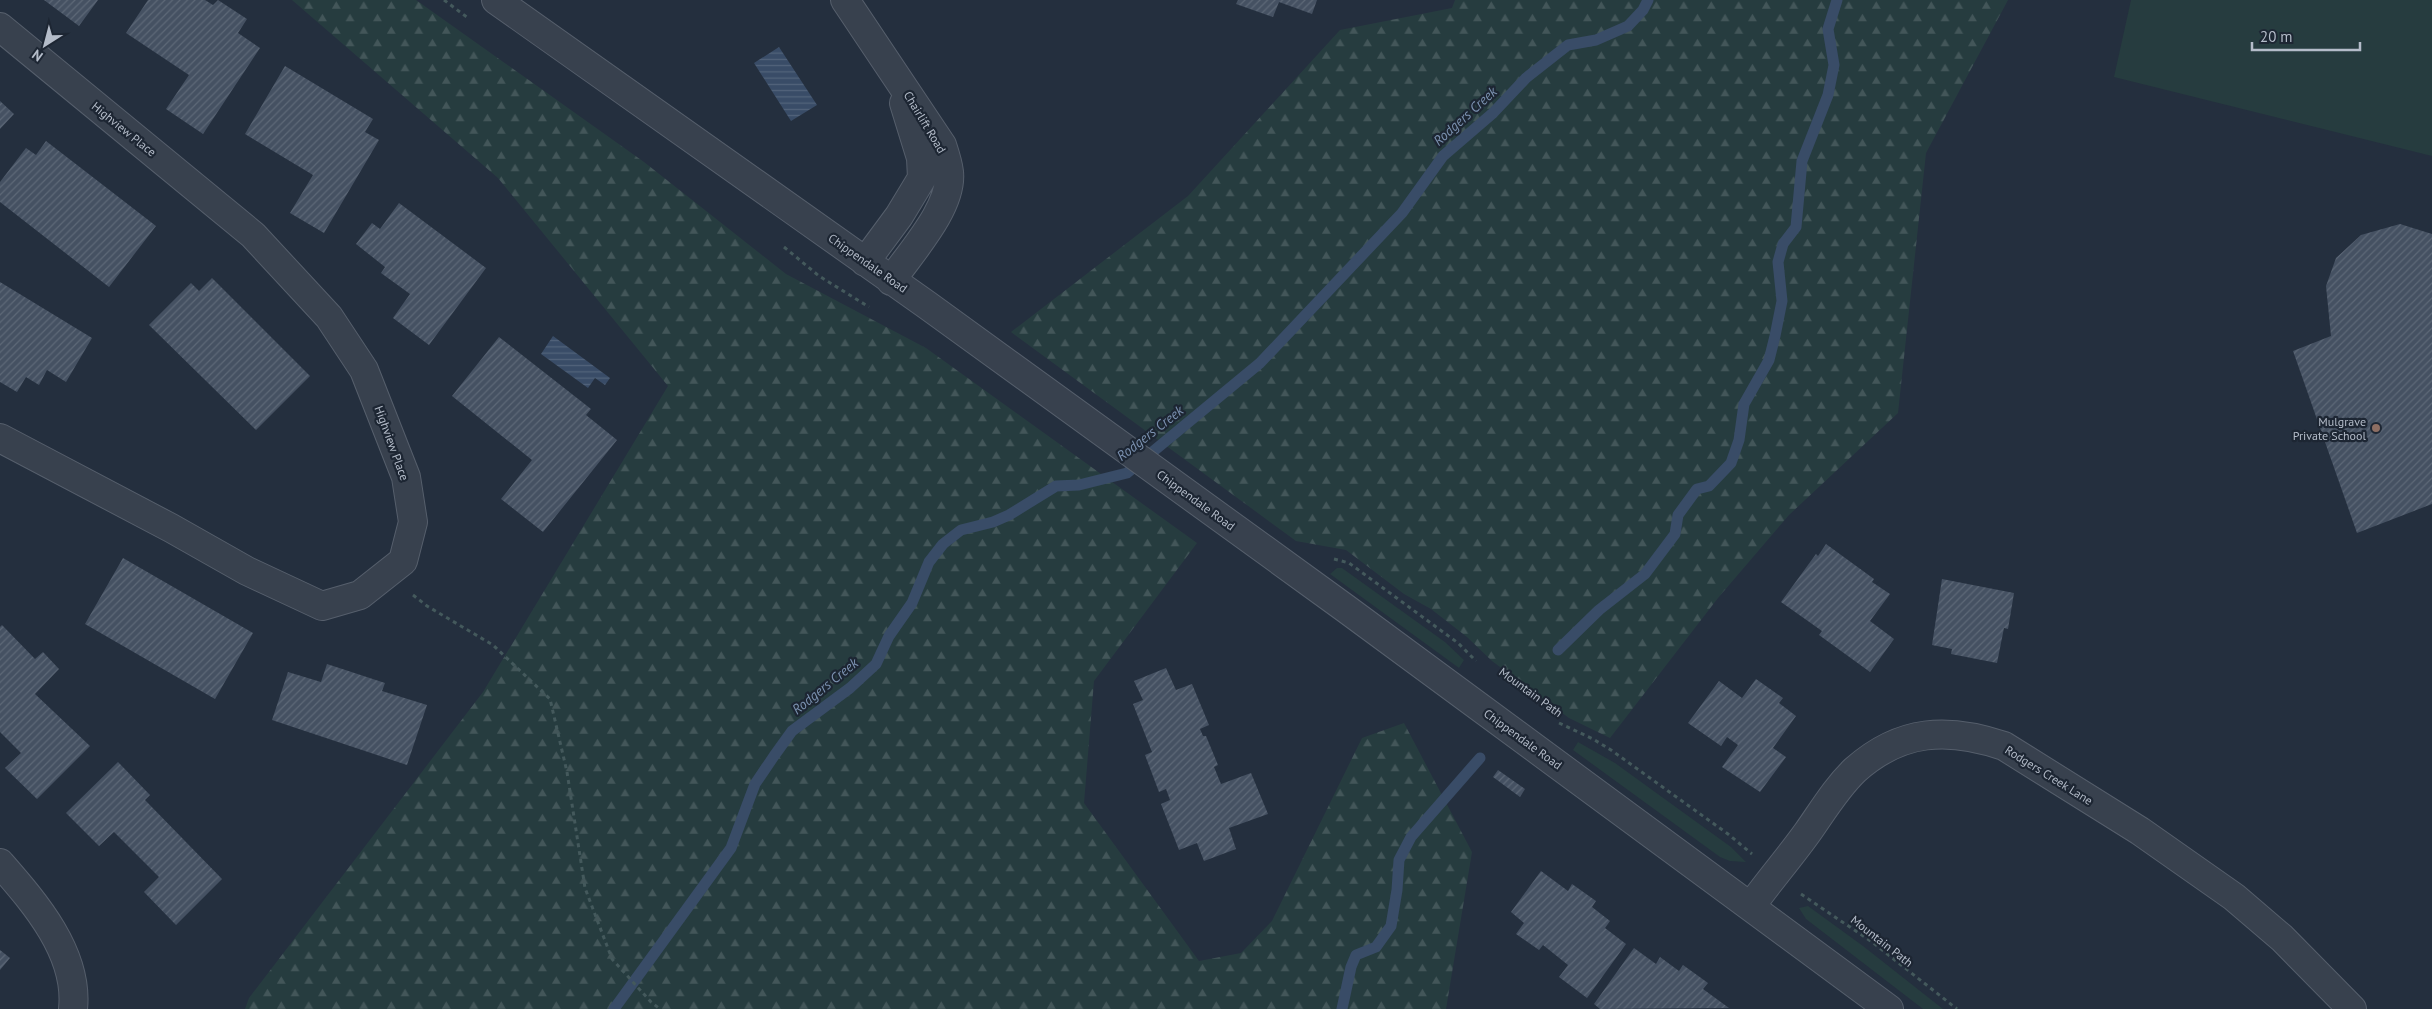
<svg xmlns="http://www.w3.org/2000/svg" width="2432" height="1009" font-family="'PT Sans',sans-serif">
	<defs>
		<pattern id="forest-firs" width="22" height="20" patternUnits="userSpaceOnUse" patternTransform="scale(1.25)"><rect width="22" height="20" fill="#263c3f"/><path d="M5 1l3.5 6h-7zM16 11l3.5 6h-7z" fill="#435659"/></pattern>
		<pattern id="water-rules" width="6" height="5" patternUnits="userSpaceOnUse" patternTransform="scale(1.25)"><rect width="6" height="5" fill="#394c67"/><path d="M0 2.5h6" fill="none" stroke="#53647b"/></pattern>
		<pattern id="building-hatch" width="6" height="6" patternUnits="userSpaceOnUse" patternTransform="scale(1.25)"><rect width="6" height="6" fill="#455162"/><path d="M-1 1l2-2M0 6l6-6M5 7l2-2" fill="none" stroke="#5d6877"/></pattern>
	</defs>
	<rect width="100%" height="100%" fill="#242f3e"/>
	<path fill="#263c3f" d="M2131,0H2432V156L2114,77Z
		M1337,568H1342L1445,642L1464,660L1459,668L1330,574Z
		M1578,742L1615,763L1731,847L1746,862L1730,861L1720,857L1573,750Z
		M1808,906L1863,946L1943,1009H1923L1806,919L1799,908Z"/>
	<path fill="url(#forest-firs)" d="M292,0H416L644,162L786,274L926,348L1197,543L1094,681L1084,803L1199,961L1241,953L1272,921L1362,738L1404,723L1472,852L1446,1009H245L249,998L483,692L668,386L498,178Z
		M1455,0H2008L1926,153L1898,413L1789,515L1718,598L1610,738L1569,718L1492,661L1467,637L1431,609L1404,594L1346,550L1296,541L1011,332L1188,196L1340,30L1452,8Z"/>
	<path fill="url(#water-rules)" d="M779,47L817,105L791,121L754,63Z
		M553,336L610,378L605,385L595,378L588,388L541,354Z"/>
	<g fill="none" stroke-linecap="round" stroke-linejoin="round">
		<path stroke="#394c67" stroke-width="11" d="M1558,650L1599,610L1645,574L1675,534L1678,515L1697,489L1709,486L1731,463L1739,440L1744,404L1769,360L1775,336L1782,301L1778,262L1783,244L1796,227L1802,161L1828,95L1834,65L1828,29L1837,0
			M614,1009L731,848L755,784L774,756L792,731L850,688L876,664L889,636L912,603L929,562L943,544L961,530L993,522L1009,515L1056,486L1079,485L1127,473L1260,363L1402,213L1443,156L1493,113L1526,78L1568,45L1596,40L1628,26L1643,10L1648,0
			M1342,1009L1351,967L1356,955L1376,947L1391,926L1397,890L1399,860L1411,837L1480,758"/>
	</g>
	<path fill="url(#building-hatch)" d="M44,0H98L79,26Z
		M148,0H205L213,5L218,0L247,19L238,33L260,48L203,134L166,109L189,75L126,33Z
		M1238,0H1317L1312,14L1279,2L1273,17L1236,4Z
		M285,66L373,119L365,132L379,140L324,233L290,213L313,175L245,134Z
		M0,101L14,114L0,129Z
		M46,141L156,226L109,287L0,202V182L26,148L36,155Z
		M399,203L486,268L429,345L393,318L410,294L381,273L385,267L356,244L372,223L380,229Z
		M2400,224L2432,234V504L2357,533L2293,351L2331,336L2326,286L2336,258L2361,235Z
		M212,278L310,376L256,430L149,325L191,283L199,291Z
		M0,282L92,338L66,382L47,370L39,385L26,377L17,392L0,382Z
		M499,337L591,409L586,415L617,440L543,532L501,499L532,460L452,396Z
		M1826,544L1874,579L1872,582L1890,594L1870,621L1894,639L1870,672L1819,635L1822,631L1781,602L1816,554L1818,556Z
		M123,558L253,633L215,699L85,624Z
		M1942,579L2014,593L2008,629L2004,628L1997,663L1951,654L1952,649L1932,645Z
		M2,625L35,659L43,652L59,669L35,694L90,746L37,799L5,768L21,753L0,732V627Z
		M327,664L385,683L382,691L427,705L407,765L272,720L288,672L321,682Z
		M1166,668L1176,690L1192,684L1209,725L1200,729L1203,736H1206L1218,765L1214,767L1221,784L1251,773L1268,814L1229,828L1236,849L1204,861L1197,843L1179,850L1161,804L1170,800L1166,789L1159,792L1145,755L1152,752L1133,704L1143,700L1134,681Z
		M1756,679L1783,698L1779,703L1796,716L1773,748L1786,757L1760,792L1722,767L1738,745L1727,737L1721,746L1688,723L1719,681L1742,698Z
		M118,762L150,795L145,800L222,879L176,925L144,892L159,877L114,832L99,846L66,813Z
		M1498,770L1525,789L1520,797L1493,777Z
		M1541,871L1568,891L1572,884L1596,901L1592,907L1610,921L1605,928L1626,944L1587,998L1559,977L1568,965L1543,945L1539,950L1516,934L1524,923L1511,912Z
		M1634,948L1656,964L1660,957L1679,971L1683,965L1708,983L1703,989L1729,1008L1600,1009L1594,1004Z
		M0,950L10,958L0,970Z"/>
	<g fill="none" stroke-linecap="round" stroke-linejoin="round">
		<g stroke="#565f6c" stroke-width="30">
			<path id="minor" d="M496,0L927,305L1345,608L1889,1009
				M845,0L942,145C945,154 948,163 949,172C953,207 910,253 891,281
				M0,27L253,235L329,317L364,370L406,477L413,522L403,561L360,595L322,606L247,571L171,528L0,438
				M865,262L899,216L922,178L921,158L904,103
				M0,863C34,902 79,953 73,1009
				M1751,906C1769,881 1789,858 1807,833C1822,812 1836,788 1855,770C1901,729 1948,727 2004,746L2140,831L2234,897L2282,938L2352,1009"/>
		</g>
		<path stroke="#44595c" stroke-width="3" stroke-dasharray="4 4" stroke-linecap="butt" d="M444,0L468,18
			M784,247L819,276L869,307
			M1334,559L1349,563L1458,643L1476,661
			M413,595L427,606L493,645L550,699L567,772L585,888L612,959L651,1002L660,1009
			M1559,723L1593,739L1611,750L1728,834L1752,854
			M1801,894L1872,942L1957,1009"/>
		<use href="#minor" stroke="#38414e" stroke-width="28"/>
	</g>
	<circle fill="#8d6e63" stroke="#1d2633" stroke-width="2" cx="2376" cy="428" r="5"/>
	<g text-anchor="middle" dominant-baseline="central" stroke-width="4.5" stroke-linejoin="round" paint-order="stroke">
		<g font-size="12" fill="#b4bcc9" stroke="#1d2633">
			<text transform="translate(925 122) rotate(59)">Chairlift Road</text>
			<text transform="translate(124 129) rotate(39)">Highview Place</text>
			<text transform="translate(868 263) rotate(35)">Chippendale Road</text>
			<text transform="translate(392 443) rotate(70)">Highview Place</text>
			<text transform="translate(1196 500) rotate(36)">Chippendale Road</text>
			<text transform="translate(1531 692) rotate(36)">Mountain Path</text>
			<text transform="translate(1523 739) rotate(36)">Chippendale Road</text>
			<text transform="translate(2049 775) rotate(32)">Rodgers Creek Lane</text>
			<text transform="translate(1882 941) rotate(38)">Mountain Path</text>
		</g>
		<g font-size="12" fill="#b4bcc9" stroke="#1d2633" text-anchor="end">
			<text x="2366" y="421">Mulgrave<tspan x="2366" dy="14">Private School</tspan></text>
		</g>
		<g font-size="14" font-style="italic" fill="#7c92b1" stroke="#1d2633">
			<text transform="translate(1465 116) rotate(-42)">Rodgers Creek</text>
			<text transform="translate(1150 433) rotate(-38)">Rodgers Creek</text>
			<text transform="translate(825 686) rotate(-39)">Rodgers Creek</text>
		</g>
	</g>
	<g transform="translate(45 45) rotate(216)" stroke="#1d2633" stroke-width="4" paint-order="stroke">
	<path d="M0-4L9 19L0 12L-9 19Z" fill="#b4bcc9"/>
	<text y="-8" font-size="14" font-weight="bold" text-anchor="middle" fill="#b4bcc9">N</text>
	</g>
	<path d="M2252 42v8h108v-8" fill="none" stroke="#b4bcc9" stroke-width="2.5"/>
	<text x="2260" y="42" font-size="15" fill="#b4bcc9" stroke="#1d2633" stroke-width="4" paint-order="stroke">20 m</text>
</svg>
